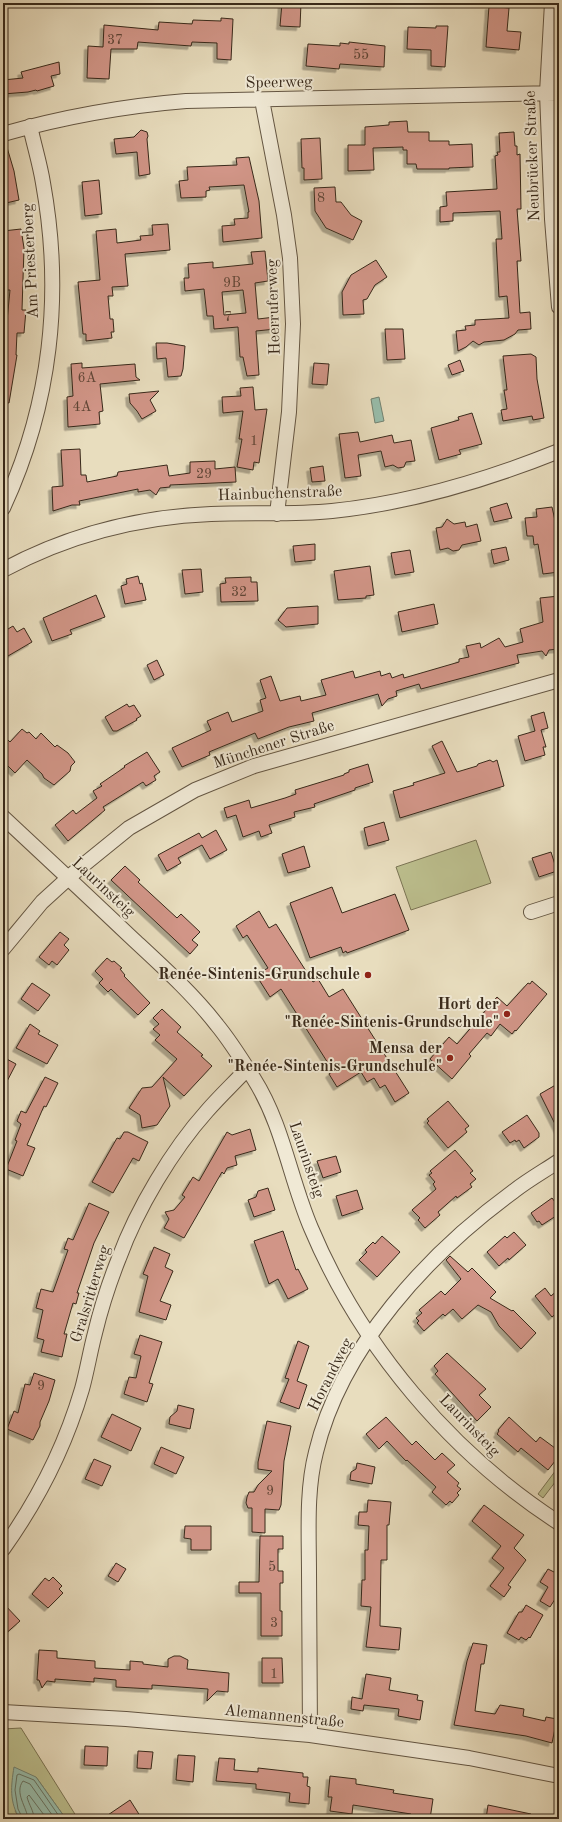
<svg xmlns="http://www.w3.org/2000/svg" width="562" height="1822" font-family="'Old Standard TT',serif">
	<defs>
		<filter id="shadow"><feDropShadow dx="-3.5" dy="3.5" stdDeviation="0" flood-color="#0004"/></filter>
	</defs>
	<rect width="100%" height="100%" fill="#e8ddbe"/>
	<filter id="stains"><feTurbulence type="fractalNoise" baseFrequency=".005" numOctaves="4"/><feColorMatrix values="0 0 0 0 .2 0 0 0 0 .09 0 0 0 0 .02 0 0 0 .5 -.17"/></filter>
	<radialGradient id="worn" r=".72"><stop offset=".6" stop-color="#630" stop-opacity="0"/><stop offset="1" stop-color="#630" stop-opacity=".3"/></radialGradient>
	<path fill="#bcbf8e" stroke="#7a7454" d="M476,840L491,883L411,910L396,867Z
		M559,1466V1477L543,1498L538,1494Z
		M21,1728L78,1819H66L36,1777L15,1811L20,1819H3V1729Z"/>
	<path fill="#98bdab" stroke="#728271" d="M379,397L384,421L375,423L371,399Z
		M14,1767L36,1777L66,1819H20C9,1802 11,1786 14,1767Z"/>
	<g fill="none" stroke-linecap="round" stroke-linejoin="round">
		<path stroke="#687362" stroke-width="1" d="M23,1819L18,1809L15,1790L17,1775L19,1774L34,1780L61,1819
			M28,1819C27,1807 14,1793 23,1781L30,1784L55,1819
			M34,1819C34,1811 29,1805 27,1797L29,1795L47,1819"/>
	</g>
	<path fill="#d19587" stroke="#38291a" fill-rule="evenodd" filter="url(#shadow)" d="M282,3H301L300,27L280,26Z
		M489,6L509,8L507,31L521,32L519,50L486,47Z
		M221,18L233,19L231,60L217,59V43L192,42L191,46L138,42L137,49H111L109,79L87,78L88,46L103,47L104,25L158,30L159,22L192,24L193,20L221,21Z
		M436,26H448L445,67L431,66V50L407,49L408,27L436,28Z
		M349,42L385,46L384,67L340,64L339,69L306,66L308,44L340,46V43L349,44Z
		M59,62L60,74L51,76L54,86L37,91L36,90L28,92L3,94V80L23,78L21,72Z
		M407,121L408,132H429V141H449V145L472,144L473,167L449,168V169H417L416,164H407V150H403V147L373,148L374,170L348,171V145H365V127L389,125V122Z
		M141,130L147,132L148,136L147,139L150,174L139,176L137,152L116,154L114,139L134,137Z
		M514,132L515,146H517V155L520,154L521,209H517L521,261H517L520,313L530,312L531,329L518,330L515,334L504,340L484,342L479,345L473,341L466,347L458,351L456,331L466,330L465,326L475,325V320L509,318L507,296L499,297L496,239H502L500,211L453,213V221L440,222V207L447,206L446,192L497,189L495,156L498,155L497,152H500L499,133Z
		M320,138L322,179L304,180V168H302L301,139Z
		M3,144H6L14,171L19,200L6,203L3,186Z
		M249,157L259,201L262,238L223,242L222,226L235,225L234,219L248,218V212H249L244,185L209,187L210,190L206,191V197L181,198L179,181L188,180L187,167L237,165L236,158Z
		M99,180L102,214L85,216L82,182Z
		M335,187L336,202H341L351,215L362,221L353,240L326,228L315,211L314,188Z
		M168,224L170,250L125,254L128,286L112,287L113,296H108L110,319H113L114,332H111L112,338L86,341V334H83L78,282L100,280L96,231L116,229L117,243L141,240L140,236L153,235L152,225Z
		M21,229L24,248L22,310H26L24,333H17L16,355H17L9,403L3,402V321H7L10,290H3V231Z
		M265,251L268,281L255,283L258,319L275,317L276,329L256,331L259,375L247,376L243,357H240L238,327L214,329L213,316H207L204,289L185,291L184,278H189L188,264L213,262V268L253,264L251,252ZM243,290L246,313L224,315L222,292Z
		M376,260L387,277L375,285L367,299L363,300L364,314L343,315L342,292L351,275Z
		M385,329H403L405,359L387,360Z
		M156,343H167L185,346L183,369L181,376L168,377L166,358L157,359Z
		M531,354L536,357L537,379L544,418L533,420L532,416L503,421L501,410L507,409L504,390H507L503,356Z
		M460,360L464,371L452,375L448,365Z
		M82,363V368L135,364L136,377L140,380L100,384L103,411L99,412L100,424L68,427L67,397L73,396L71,364Z
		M314,363L329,364L327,385L312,384Z
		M253,387L255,410L267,409L259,463L254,462L253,470L237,467L242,439H239L243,411L223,413L222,397L241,396L240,388Z
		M159,391L150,400L156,411L142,419L137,411L130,403L129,394Z
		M472,413L482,444L459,450L461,454L439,460L431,428L459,420L458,417Z
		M358,432L360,442L392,435L394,443L411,440L415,461L406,462L404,467L398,468L393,465L385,467L381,451L358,455L361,476L345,478L339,434Z
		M80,449L81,475H86L87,482L117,476L118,472L167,465L169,476L190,473V462L215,461V469L235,467L236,482L170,485V487L160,488L156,495L150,490L138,492V489L79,501L80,505H72L53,511L52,487L63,486L61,450Z
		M323,466L325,481L312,482L310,468Z
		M507,503L512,518L494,522L490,508Z
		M552,507L558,534H555L559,560V572L543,574L538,544L534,545L533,536H527L525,518L537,517L536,509Z
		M447,519L454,524L465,522L466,527L477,524L481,541L462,545L459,550L453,551L448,548L440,550L436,528L442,527Z
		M315,544V560L295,562L293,546Z
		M506,547L509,560L494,564L491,550Z
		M410,550L414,572L395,575L391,553Z
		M370,566L374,595L366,596V598L338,600L334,571Z
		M201,569L203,592L185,594L182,570Z
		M138,576L140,584L142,583L146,600L125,604L121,586L127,584L126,579Z
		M251,577V582H257L258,601L221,602L220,584L226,583L225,578Z
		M96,595L105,617L70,630L72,634L52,641L43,618Z
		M559,596L558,622L556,623L559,649L549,650L546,656L542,651L517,655L519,663L421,689L419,684L396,691L397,696L388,699L382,706L378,694L312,713L314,721L289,727L258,739L255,733L209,752L210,755L182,767L172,748L211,730L207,721L228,712L232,722L263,711L260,700L266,698L260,680L271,676L280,701L300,696L301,701L326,695L321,680L353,671L355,678L380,671L381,676L390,673L392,678L403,674L404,678L459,662V659L469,657L466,646L480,643L481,648L499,638L505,647L523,642L520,629L543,622L540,598Z
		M434,604L438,624L402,632L398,612Z
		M318,606V624L286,627L278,620L287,608Z
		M13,626L17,632L24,628L32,642L8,656L3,648V632Z
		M157,660L164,675L154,680L147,665Z
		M127,704L129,707L134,705L141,716L136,719L137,720L117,731H113L105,717Z
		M544,712L548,728L541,730L546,747H543L545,755L525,761L518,736L535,731L531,716Z
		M22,729L27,733L29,732L36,739L41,733L55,747L57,745L68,753L75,762L71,766L70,771L54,785L44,778L42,774L27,760L15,773L3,761V735L10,742Z
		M442,741L457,772L477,766L478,764L490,760L493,762L497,760L504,786L400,818L393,791L414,785L413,783L445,773L432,746Z
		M147,752L160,772L154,776L156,780L146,786L143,782L103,807L105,810L68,841L55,825L73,810L76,814L97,798L93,791L102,786L100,784L125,767L124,766Z
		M368,764L373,782L355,788V790L314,804L315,807L294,812L295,817L269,825L272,833L261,837L259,831L243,837L236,815L227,818L224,808L249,800L251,808L285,798L296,794L295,790L344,775V774L349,772V770Z
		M384,822L389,840L368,846L364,828Z
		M216,830L227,850L210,859L202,845L178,858L181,863L167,871L158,855L199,833L202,838Z
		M304,846L310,867L288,873L282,854Z
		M551,852L557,871L539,877L532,858Z
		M125,866L140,880L138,882L177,918L181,914L200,932L192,940L198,945L190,954L111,880Z
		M332,887L342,913L395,894L409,930L347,953L346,951L343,953L341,947L310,958L290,903Z
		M259,911L269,928L276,924L313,982L318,979L329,997L343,989L409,1093L395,1102L385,1085L380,1088L374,1078L367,1082L361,1072L337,1087L329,1074L333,1071L281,989L270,997L256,975L268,968L247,935L243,938L236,926Z
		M60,932L69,939L64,945L69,950L57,965L52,961L49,965L39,957Z
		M107,958L112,962L114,961L122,968L120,969L125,975L124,976L150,1003L138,1015L111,989L108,992L99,983L103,979L95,971Z
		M532,981L547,994L516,1031L515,1030L512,1034L500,1024L491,1036L487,1033L469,1054L471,1056L452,1079L430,1059L449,1037L457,1044L497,997L507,1006L528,983L530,984Z
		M32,983L50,995L38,1011L21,999Z
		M162,1009L181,1027L177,1032L203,1055L201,1056L212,1066L184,1096L163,1077L170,1106L157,1125L142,1128L140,1115L129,1108L142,1088L152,1087L177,1059L155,1040L160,1035L153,1029L159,1024L153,1018Z
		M30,1024L40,1031L38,1034L58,1045L47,1064L16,1048Z
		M3,1057L16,1064L3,1089Z
		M45,1077L58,1083L46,1107L44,1106L27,1145L35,1148L23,1176L6,1169L17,1141L15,1140L21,1124L17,1121L21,1111L26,1113Z
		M559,1083V1132L540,1094Z
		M448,1101L469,1126L465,1129L467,1132L448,1148L427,1123L429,1121L427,1119Z
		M527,1115L539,1133V1137L524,1148L519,1140L516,1142L515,1140L510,1143L502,1132Z
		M250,1129L256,1150L235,1156L237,1165L227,1168L224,1174L222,1172L184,1238L164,1228L169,1219L165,1212L174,1210L185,1197L182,1195L193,1177L199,1181L227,1132L232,1135Z
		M124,1132H128L148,1142L139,1161L133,1158L113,1193L92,1182L117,1138L120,1139Z
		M455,1150L473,1171L470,1173L476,1179L470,1184L472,1187L457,1198L456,1196L438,1212L440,1215L425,1228L418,1220L420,1218L412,1210L436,1189L433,1184L435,1182L429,1175L432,1173L430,1171Z
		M336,1156L341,1172L323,1178L317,1161Z
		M268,1188L275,1210L254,1217L248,1200L256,1197L258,1191Z
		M357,1190L363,1209L342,1216L336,1196Z
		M552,1198L559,1207V1214L542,1225L539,1221L537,1222L531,1213Z
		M89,1203L109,1212L94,1243L77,1293H79L76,1304L73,1303L64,1334H67L62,1357L41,1352L44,1340L37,1338L43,1310L36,1308L41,1289L53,1292L68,1250L64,1249L68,1238L73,1240Z
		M283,1231L296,1270L298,1269L308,1289L288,1299L278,1279L269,1284L254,1241Z
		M514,1232L526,1245L509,1260L508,1258L499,1266L487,1252L505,1236L507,1238Z
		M382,1236L400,1252L377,1277L359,1260L367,1252L365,1250L373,1242L375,1244Z
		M154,1247L170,1254L165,1267L173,1271L160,1301L171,1305L166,1320L139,1312L148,1276L143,1274Z
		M450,1256L468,1272L472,1268L496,1292L490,1298L512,1311L513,1310L536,1333L521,1349L499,1326L491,1312L478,1305L462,1319L453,1309L445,1316L443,1314L424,1331L417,1323L419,1321L416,1318L422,1313L419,1310L441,1291L445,1295L461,1279L446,1260Z
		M545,1288L551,1296L559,1289V1311L552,1317L535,1296Z
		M140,1335L162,1342L149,1383L153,1384L147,1402L124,1394L129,1377L136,1378L141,1356L134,1354Z
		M298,1341L309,1346L297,1381L307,1385L299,1409L280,1402L289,1379L285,1378Z
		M447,1353L486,1389L479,1395L491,1407L477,1421L435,1374L438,1371L434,1366Z
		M34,1373L55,1380L49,1401L40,1422V1426L33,1440L7,1429L14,1411L18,1413L25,1384L30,1385Z
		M178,1405L194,1409L190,1429L169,1424L170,1417L177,1411Z
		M112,1414L141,1428L131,1451L101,1437Z
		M386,1417L412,1445L416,1441L435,1460L442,1453L455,1465L447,1472L459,1483L457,1486L461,1489L457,1493L459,1495L452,1503L450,1501L446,1505L432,1492L436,1487L407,1460L406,1461L387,1441L379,1449L366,1434Z
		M509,1417L536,1442L540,1437L559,1451V1456L548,1470L521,1448L518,1452L497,1434L499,1431L498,1430Z
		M267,1421L291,1426L284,1461L281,1505L279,1510L265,1509V1533L252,1532V1508H248L246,1503L247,1497L249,1492H254L258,1485L272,1471L258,1469V1462Z
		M161,1447L184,1457L176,1474L154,1464Z
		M94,1459L111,1466L102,1486L85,1479Z
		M357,1463L375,1467L372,1484L350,1480L351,1472L356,1469Z
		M368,1500L391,1502L389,1525H387V1560H381L380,1626L401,1628L399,1650L366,1647L371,1607L361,1606L362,1580H365V1550H368L369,1526L358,1525L359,1512H367Z
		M484,1505L524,1535L514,1548L526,1560L508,1585L511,1587L504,1597L490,1586L504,1568L492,1558L501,1546L472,1521Z
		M185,1526H211V1550H191V1539L184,1538Z
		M260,1536H283V1549H278V1571H283V1583H280V1611H282V1636H261V1593H239V1582H259Z
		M116,1563L126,1569L118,1582L108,1576Z
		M559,1568V1593L550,1607L540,1601L548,1587L540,1582L548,1569L556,1573Z
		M53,1577L62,1586L59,1589L63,1593L48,1608L32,1594L45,1578L49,1581Z
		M3,1603L20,1621L3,1636Z
		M526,1605L543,1615L530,1638L529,1637L526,1640L521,1637L519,1640L507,1633L519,1612H522Z
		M473,1643L487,1645L484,1664H481L475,1711L495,1714L500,1705L524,1709L523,1716L545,1721L546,1717L557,1719L552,1743L526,1736L454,1725L467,1661Z
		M39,1650L57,1651V1658L95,1661V1668L130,1670V1661L143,1662V1664L168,1667V1659L174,1656H180L188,1660L187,1669L229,1673L228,1692L217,1691L207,1701L208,1689L152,1685V1689L116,1687V1680L94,1678V1682L55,1679V1682L47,1681L42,1688L39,1680H37Z
		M262,1658H282L283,1683H262Z
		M366,1674L391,1678L389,1690L418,1695L417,1700L423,1701L420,1720L398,1716L399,1709L364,1705L363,1711L351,1709L352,1697L362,1699Z
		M85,1746L108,1747L107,1766L84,1765Z
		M138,1751L153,1752L151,1769L137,1768Z
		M178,1755L195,1756L193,1782L176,1780Z
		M219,1758L235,1759L234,1770L258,1772V1768L303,1773V1777H308L307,1786L310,1787L309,1804L289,1802L290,1793L256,1789V1784L216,1781Z
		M330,1776L356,1779V1784L394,1790L393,1793L433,1799L430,1819H410L411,1814L353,1805L352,1814L330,1811L332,1797H328Z
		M130,1800L142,1819H102Z
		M488,1805L531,1814V1819H486Z"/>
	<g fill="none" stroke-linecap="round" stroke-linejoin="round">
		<g stroke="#645643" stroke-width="16">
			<path id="minor" d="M552,3L547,93L552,219L559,307
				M262,100L284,215L290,258L293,324L289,412L277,514
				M3,134C63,117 124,106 186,101L559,93
				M3,508C51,405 63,294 43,183C40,164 34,145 30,126
				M3,570C68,535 138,517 211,514C252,512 292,515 332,511C410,503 487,480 559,451
				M3,817C47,858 91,899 134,940C163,967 193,994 217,1025C231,1042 242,1060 254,1079C283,1125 290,1179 311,1228C361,1347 451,1453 559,1523
				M531,912L559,903
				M3,949L42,902L76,871L129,828L195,790L254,766L559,680
				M3,1549C38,1500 65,1447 82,1389C87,1371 90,1352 95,1333C101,1308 109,1283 119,1258C137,1209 172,1150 207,1111C220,1096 234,1083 247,1069
				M3,1712L126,1719L310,1735L469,1758L559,1776
				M310,1735C310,1681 309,1627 309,1573C309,1533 306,1491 316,1452C341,1347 429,1253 514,1191C528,1180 544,1171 559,1161"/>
		</g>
		<use href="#minor" stroke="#f0e9d5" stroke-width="14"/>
	</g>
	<g fill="#8f2418" stroke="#f0e9d5" stroke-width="1.5">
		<circle cx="368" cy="975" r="4"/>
		<circle cx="507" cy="1014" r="4"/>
		<circle cx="450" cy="1058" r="4"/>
	</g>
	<g text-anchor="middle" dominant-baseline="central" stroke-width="4" stroke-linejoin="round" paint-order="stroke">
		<g font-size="14" fill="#5e4435">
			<text x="115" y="40">37</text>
			<text x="361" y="55">55</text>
			<text x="321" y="198">8</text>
			<text x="232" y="283">9B</text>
			<text x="228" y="317">7</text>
			<text x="87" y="378">6A</text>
			<text x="82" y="407">4A</text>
			<text x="254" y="441">1</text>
			<text x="204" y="474">29</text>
			<text x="239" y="592">32</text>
			<text x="41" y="1386">9</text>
			<text x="270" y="1491">9</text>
			<text x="272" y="1567">5</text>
			<text x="274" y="1623">3</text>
			<text x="274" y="1674">1</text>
		</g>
		<g font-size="16" fill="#38291a" stroke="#f0e9d5">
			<text transform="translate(279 83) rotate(-1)">Speerweg</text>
			<text transform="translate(533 156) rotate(-92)">Neubrücker Straße</text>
			<text transform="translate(31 261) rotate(-93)">Am Priesterberg</text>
			<text transform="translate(274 307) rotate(-92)">Heerruferweg</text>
			<text transform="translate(280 494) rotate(-2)">Hainbuchenstraße</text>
			<text transform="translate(274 745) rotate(-18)">Münchener Straße</text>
			<text transform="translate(103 888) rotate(43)">Laurinsteig</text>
			<text transform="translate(306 1160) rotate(71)">Laurinsteig</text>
			<text transform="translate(91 1294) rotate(-73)">Gralsritterweg</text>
			<text transform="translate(331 1375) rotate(-63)">Horandweg</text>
			<text transform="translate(469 1426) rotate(46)">Laurinsteig</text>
			<text transform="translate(284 1717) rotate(6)">Alemannenstraße</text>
		</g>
		<g font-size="16" font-weight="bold" fill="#38291a" stroke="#f0e9d5" text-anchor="end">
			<text x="360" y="975">Renée-Sintenis-Grundschule</text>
			<text x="499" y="1005">Hort der<tspan x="499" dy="18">"Renée-Sintenis-Grundschule"</tspan></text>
			<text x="442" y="1049">Mensa der<tspan x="442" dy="18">"Renée-Sintenis-Grundschule"</tspan></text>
		</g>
	</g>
	<rect width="562" height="1822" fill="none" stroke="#e8ddbe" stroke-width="16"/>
	<rect x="4" y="4" width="554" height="1814" fill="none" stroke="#38291a" stroke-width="2"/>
	<rect x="8" y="8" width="546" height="1806" fill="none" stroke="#38291a"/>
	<rect width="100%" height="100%" filter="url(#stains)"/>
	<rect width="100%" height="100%" fill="url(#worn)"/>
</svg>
